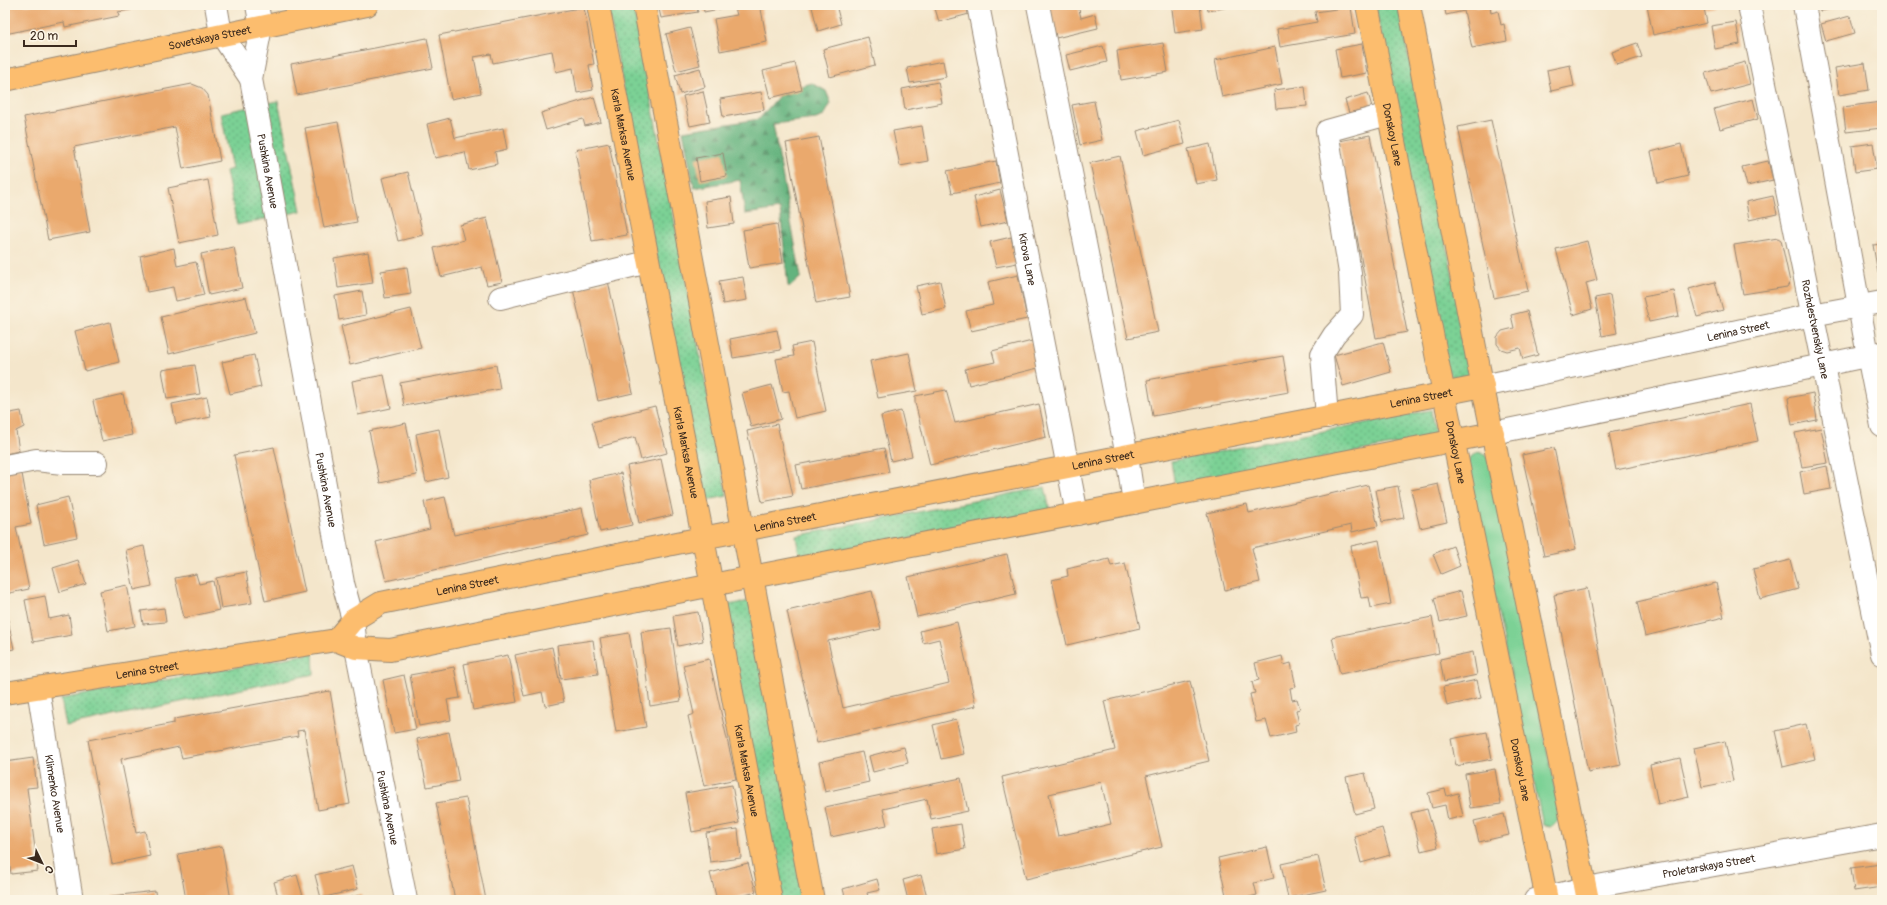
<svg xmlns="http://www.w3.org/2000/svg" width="1887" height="905" font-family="Pangolin,sans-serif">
	<defs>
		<pattern id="forest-firs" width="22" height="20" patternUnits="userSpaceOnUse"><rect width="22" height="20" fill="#64b37e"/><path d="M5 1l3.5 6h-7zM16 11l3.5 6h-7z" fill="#549267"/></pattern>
		<pattern id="park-dots" width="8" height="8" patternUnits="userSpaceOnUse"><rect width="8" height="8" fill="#7bd195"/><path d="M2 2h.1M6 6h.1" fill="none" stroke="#66aa79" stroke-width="1.8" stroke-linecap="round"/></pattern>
	</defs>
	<rect width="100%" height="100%" fill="#fcf5e5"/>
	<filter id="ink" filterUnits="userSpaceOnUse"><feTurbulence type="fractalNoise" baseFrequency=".025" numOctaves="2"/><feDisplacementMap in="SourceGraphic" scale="8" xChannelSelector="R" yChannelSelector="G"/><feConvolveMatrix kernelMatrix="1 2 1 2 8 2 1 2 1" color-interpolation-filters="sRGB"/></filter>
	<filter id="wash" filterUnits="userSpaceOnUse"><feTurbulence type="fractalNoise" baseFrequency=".012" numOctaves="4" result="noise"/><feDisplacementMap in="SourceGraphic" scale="16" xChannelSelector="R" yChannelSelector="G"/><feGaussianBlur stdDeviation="0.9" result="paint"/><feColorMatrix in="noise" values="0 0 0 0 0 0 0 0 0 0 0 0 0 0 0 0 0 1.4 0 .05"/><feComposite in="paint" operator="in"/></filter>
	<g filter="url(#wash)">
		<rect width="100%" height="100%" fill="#f4e6cb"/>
		<path fill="#7bd195" stroke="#5b7e5a" d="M1479,452L1485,455L1490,461L1560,815L1557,822L1550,827L1543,825L1467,467C1469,460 1471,454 1479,452Z"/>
		<path fill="url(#forest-firs)" stroke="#506e4e" d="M812,83L826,91L831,103L824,116L816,119L773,124L801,277L790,287L788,286L780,209L745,214L740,180L694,188L683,131L759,119L783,91Z"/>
		<path fill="url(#park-dots)" stroke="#5b7e5a" d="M622,5H633L727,496L703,501L608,8Z
			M1375,5H1398L1471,365L1470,374L1464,380L1453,379L1446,369Z
			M278,101L301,211L237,225L226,171L232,169L221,113Z
			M1431,410L1435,437L1175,486L1171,461Z
			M1045,487L1050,511L800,560L796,536Z
			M750,601L807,900H775L722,606Z
			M313,653L314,674L66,726L61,699Z"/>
		<g id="blocks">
			<path fill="#eaa96d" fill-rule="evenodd" d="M5,5H152V6L118,12L119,16L65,27L64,22L5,34Z
				M658,5H696L698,12L661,18Z
				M703,5H734V6L704,12Z
				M734,5H771V7L761,9L767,42L720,51L714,19L737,15Z
				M820,5H836L841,24L818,31L812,7Z
				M934,5H966L969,14L939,22Z
				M1048,5H1078L1081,18L1095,14L1098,28L1056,38Z
				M1200,5L1203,29L1175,33L1172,9Z
				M1207,5H1234V6L1208,11Z
				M1444,5H1475L1476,8L1490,5L1491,13L1498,11L1501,25L1504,24L1507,41L1472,48L1464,11L1446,15Z
				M1647,5H1715L1716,6L1704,8L1707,23L1653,35Z
				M1819,5H1847L1848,6L1820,11Z
				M584,7L594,64L589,65L593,90L577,93L573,68L556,72L552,51L493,63L491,54L474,57L481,93L451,99L439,35Z
				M1351,7L1355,34L1280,47L1277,29L1317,22L1315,12Z
				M1850,16L1855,33L1826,41L1821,24Z
				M1736,22L1740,44L1715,49L1711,26Z
				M690,28L700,65L676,71L666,34Z
				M868,37L875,65L830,77L823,49Z
				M427,38L433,68L297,95L291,64Z
				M1163,43L1168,72L1121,80L1117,51Z
				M1637,43L1642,57L1617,65L1612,52Z
				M1362,44L1367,73L1340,78L1335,49Z
				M1103,46L1107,62L1070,71L1066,55Z
				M1275,47L1282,84L1222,97L1215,60Z
				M943,61L946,77L910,83L907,68Z
				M1745,62L1750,84L1711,94L1705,73Z
				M795,63L802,90L770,98L763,71Z
				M1865,63L1869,90L1839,95L1835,68Z
				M1570,65L1574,86L1551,91L1547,70Z
				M700,68L705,87L680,94L675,75Z
				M938,82L942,103L905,110L902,89Z
				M192,84L202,88L208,95L220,161L183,169L175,127L74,147L90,232L48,240L24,117Z
				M1305,86L1307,106L1276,109L1274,90Z
				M703,91L710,122L690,126L683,96Z
				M761,92L764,110L723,117L720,99Z
				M1368,93L1372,107L1349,113L1345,100Z
				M594,97L601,122L585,126L583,119L546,130L541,113Z
				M1753,99L1758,119L1720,129L1714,109Z
				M1094,101L1102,140L1080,145L1072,105Z
				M1881,102L1882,128L1846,132L1843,107Z
				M450,118L455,138L503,128L507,149L495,152L497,164L469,170L465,152L435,158L427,124Z
				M1179,120L1185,144L1143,155L1137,131Z
				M1491,120L1528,291L1494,298L1458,127Z
				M338,122L357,222L324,228L305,128Z
				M922,126L928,161L900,166L893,131Z
				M1370,135L1407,332L1376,338L1339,141Z
				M819,137L850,297L816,303L786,143Z
				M609,143L627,235L592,241L575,150Z
				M1873,143L1877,169L1855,172L1852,146Z
				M1210,144L1217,180L1196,184L1188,149Z
				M1681,144L1688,176L1658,183L1651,152Z
				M723,153L727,176L700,181L696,158Z
				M1120,156L1158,332L1128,338L1090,163Z
				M996,161L1000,183L952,193L947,171Z
				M1768,161L1773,180L1747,186L1742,167Z
				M408,172L423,235L398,241L382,178Z
				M208,180L218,235L179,243L168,188Z
				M1000,190L1008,221L981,227L974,197Z
				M1773,196L1777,214L1749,220L1746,202Z
				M731,197L734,224L708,228L705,201Z
				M487,218L502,282L487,285L482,267L441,277L434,248L464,240L460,225Z
				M777,224L783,263L749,268L743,230Z
				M1011,237L1017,263L996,267L990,242Z
				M1778,238L1781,240L1790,282L1787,287L1743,294L1734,245Z
				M1587,241L1597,280L1586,283L1592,309L1573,315L1556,249Z
				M1882,244V273H1878L1873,245Z
				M234,247L242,288L209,295L201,254Z
				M174,248L177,266L196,262L204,295L176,301L173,287L147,292L140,256Z
				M368,252L373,283L338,288L334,258Z
				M407,267L411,294L385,298L381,271Z
				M1018,275L1027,319L971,331L966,311L993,305L988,282Z
				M743,277L747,300L723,304L719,281Z
				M608,281L633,393L598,401L573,289Z
				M940,281L946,309L922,314L916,286Z
				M1715,282L1723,310L1697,317L1689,289Z
				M362,291L366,315L339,320L335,296Z
				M1674,291L1679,316L1649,322L1643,297Z
				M1610,295L1617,333L1602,336L1595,298Z
				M246,297L255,333L169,354L161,317Z
				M411,309L421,348L350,365L341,326Z
				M1527,311L1538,355L1523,359L1520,348L1507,351L1501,349L1497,344V337L1502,331L1514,328L1511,315Z
				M110,322L119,362L85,371L75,331Z
				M777,330L781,350L733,358L730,339Z
				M1032,341L1038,368L969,385L965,369L995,362L992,351Z
				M812,342L826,411L795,418L789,391L783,392L776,359L794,356L792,346Z
				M1383,342L1391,372L1343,386L1334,355Z
				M909,353L917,391L878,398L870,361Z
				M254,355L261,387L230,394L222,362Z
				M1283,356L1289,392L1153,416L1147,380Z
				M195,365L200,394L167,399L162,370Z
				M496,365L500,389L404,406L400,383Z
				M384,375L391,408L358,415L352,381Z
				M772,385L781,419L751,427L742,393Z
				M946,390L955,423L1039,404L1046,437L930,465L915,402V396Z
				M1813,393L1817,420L1792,425L1788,398Z
				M123,394L132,435L102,441L93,401Z
				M207,397L211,417L176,424L172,404Z
				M1750,404L1758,441L1616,470L1609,433Z
				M655,406L667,453L641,460L635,437L599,447L592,422Z
				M21,411L24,427L16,431L19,451L5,454V414Z
				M901,411L912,456L891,461L881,416Z
				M406,423L417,475L380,483L369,431Z
				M777,424L793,496L762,502L747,431Z
				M1821,428L1828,463L1802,467L1795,433Z
				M439,429L448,477L426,482L416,434Z
				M274,447L305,592L265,601L234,455Z
				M884,448L889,472L801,489L796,465Z
				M1554,448L1576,549L1544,556L1522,455Z
				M661,459L673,515L639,523L627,466Z
				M1827,466L1831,489L1804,494L1800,472Z
				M21,468L31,524L16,527L29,589L5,594V470Z
				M621,473L632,525L600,532L589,480Z
				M1438,484L1447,522L1420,528L1411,490Z
				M1368,485L1378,526L1352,532L1351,525L1252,548L1260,582L1225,590L1207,513L1247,504L1249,513Z
				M1398,486L1404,518L1382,522L1376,490Z
				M68,497L77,537L44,544L36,505Z
				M445,497L454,535L582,508L588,535L386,581L376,542L430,529L424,502Z
				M1379,540L1391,604L1371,608L1369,597L1361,598L1351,546Z
				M144,546L152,586L134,590L126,550Z
				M1453,546L1460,566L1441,574L1433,554Z
				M1007,554L1016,594L917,617L908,577Z
				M1109,559L1111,566L1125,563L1140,628L1067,645L1052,580L1068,576L1067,569Z
				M78,560L86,584L60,592L53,568Z
				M1790,560L1798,589L1760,599L1753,569Z
				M246,572L252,603L221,608L216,578Z
				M196,574L199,584L213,581L219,610L184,618L175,578Z
				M1716,583L1724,617L1645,636L1637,602Z
				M127,585L135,626L108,631L100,591Z
				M1587,588L1621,765L1588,772L1554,595Z
				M872,591L881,629L828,641L843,708L949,683L939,639L923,643L920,631L957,622L976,706L817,743L787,611Z
				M1461,591L1467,616L1440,622L1434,598Z
				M45,596L49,619L69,615L72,635L33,642L25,600Z
				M164,608L166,622L143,624L141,611Z
				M698,612L703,641L678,646L673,616Z
				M1432,617L1439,653L1340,674L1332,637Z
				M5,620H8L14,649L5,651Z
				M671,628L681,701L650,706L641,632Z
				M629,633L646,727L616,732L600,638Z
				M593,640L598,674L561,679L557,645Z
				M552,647L564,702L545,706L542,692L524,696L515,655Z
				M1473,652L1477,675L1444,682L1440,659Z
				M508,655L517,702L473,710L464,664Z
				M1282,656L1284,665L1291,663L1296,687L1290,688L1292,700L1297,699L1300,709L1296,710L1299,724L1295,725L1296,732L1271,738L1266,720L1256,722L1250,694L1255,693L1252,682L1259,680L1255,663Z
				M709,659L736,779L704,786L688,716L694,714L683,665Z
				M454,667L460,698L447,700L451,720L419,726L410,675Z
				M404,675L416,729L394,733L383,680Z
				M1477,680L1481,698L1447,706L1443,687Z
				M1190,681L1209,761L1146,776L1162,847L1026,879L1002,777L1115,750L1104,701ZM1101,782L1111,824L1058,836L1049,794Z
				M330,691L350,804L318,810L304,730L297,731L298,736L182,758L179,747L121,759L136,833L145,831L150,856L112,864L88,740L174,723V719Z
				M956,719L964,754L941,759L933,725Z
				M1806,724L1815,759L1783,767L1775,731Z
				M449,732L459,781L427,787L417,739Z
				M1487,732L1492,759L1456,766L1451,739Z
				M1725,741L1733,781L1702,787L1694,748Z
				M904,747L908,763L873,772L869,756Z
				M862,752L869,782L825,792L819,762Z
				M33,758L37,787L27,788L38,871L11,874L5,831V762Z
				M1680,758L1689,797L1658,804L1650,765Z
				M1495,769L1501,804L1470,808L1465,774Z
				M1365,773L1374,809L1355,814L1346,777Z
				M961,778L968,811L931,819L927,799L883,809L887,825L831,837L825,807Z
				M732,785L739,823L692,832L685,793Z
				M1445,789L1447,796L1458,793L1463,816L1448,820L1445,805L1432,808L1428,793Z
				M466,798L486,900H455L436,803Z
				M1427,809L1438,847L1421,851L1411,813Z
				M1504,814L1509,835L1479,842L1474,821Z
				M961,824L965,849L936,854L932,829Z
				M1382,828L1390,855L1361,863L1354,836Z
				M738,829L741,858L710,862L706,833Z
				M222,846L231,900H186L178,854Z
				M1267,847L1274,878L1254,883L1257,895L1246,898L1247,900H1227L1218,858Z
				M1318,856L1326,890L1288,898L1281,864Z
				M748,863L756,892L727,900H717L710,873Z
				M1881,864L1882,887L1854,891L1851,868Z
				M352,866L358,889L321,898L315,875Z
				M297,875L304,900H279L274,882Z
				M921,875L928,900H908L903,880Z
				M877,879L880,890L867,893L869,900H846L843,889Z
				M155,891L156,900H113L112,896Z
				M361,895L362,900H344V899Z"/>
		</g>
	</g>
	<g filter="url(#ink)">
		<use href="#blocks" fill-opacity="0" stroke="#988874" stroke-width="1"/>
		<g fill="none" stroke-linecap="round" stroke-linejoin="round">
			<g stroke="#988874" stroke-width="24">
				<g id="minor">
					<path d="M216,5L221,34L251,79"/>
					<path id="s1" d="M257,5L261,27L251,79L343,583L353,620L356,648L406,900"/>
					<path id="s2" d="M978,5L1077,514"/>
					<path d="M1038,5L1127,456L1134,503"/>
					<path id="s3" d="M1749,5L1882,654"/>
					<path d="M1804,5L1868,355L1882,426"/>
					<path d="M500,298L648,262"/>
					<path id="s4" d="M1483,386L1812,315L1882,302"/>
					<path d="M1327,417L1322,354L1334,335L1352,315L1350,273L1327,131L1388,114"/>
					<path d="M1493,433L1881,353"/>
					<path d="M5,466L36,460L63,463H97"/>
					<path id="s5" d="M38,688L72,900"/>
					<path id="s6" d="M1535,900L1586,888L1882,835"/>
				</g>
			</g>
			<g stroke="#988874" stroke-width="24">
				<g id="major">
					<path id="s7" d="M598,5L703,538L771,900"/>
					<path d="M644,5L813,900"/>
					<path id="s8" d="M1367,5L1444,394L1547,900"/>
					<path d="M1409,5L1479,368L1588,900"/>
					<path id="s9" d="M5,80L367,5"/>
					<path id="s10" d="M336,640L353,620L381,603L682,542L1483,386"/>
					<path id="s11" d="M5,693L336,640L356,648L390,650L752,577L1493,433"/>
				</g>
			</g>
			<use href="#minor" stroke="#fff" stroke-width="22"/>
			<use href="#major" stroke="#fcbd6e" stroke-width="22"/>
		</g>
	</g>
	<g text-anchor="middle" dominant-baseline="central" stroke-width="3" stroke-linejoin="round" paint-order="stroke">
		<g font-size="11" fill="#3b2a1e" stroke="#fcf5e5">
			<text stroke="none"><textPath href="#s9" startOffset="209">Sovetskaya Street</textPath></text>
			<text stroke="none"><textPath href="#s7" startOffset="132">Karla Marksa Avenue</textPath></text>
			<text stroke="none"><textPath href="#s8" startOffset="132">Donskoy Lane</textPath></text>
			<text stroke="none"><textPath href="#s1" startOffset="169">Pushkina Avenue</textPath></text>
			<text stroke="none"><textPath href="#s2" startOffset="259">Kirova Lane</textPath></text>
			<text stroke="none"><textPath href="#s3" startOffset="331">Rozhdestvenskiy Lane</textPath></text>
			<text stroke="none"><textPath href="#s4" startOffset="261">Lenina Street</textPath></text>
			<text stroke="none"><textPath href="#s10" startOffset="1119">Lenina Street</textPath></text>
			<text stroke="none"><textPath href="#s7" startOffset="456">Karla Marksa Avenue</textPath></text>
			<text stroke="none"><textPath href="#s8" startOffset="456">Donskoy Lane</textPath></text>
			<text stroke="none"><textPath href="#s10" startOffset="795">Lenina Street</textPath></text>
			<text stroke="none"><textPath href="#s1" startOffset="493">Pushkina Avenue</textPath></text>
			<text stroke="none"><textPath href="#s10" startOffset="471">Lenina Street</textPath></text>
			<text stroke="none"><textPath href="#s10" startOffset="147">Lenina Street</textPath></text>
			<text stroke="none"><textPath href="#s11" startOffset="144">Lenina Street</textPath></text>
			<text stroke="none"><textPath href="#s8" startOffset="780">Donskoy Lane</textPath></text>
			<text stroke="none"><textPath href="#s7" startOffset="780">Karla Marksa Avenue</textPath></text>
			<text stroke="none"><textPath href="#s5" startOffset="107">Klimenko Avenue</textPath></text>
			<text stroke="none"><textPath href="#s1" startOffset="817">Pushkina Avenue</textPath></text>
			<text stroke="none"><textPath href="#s6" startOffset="177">Proletarskaya Street</textPath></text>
		</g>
	</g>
	<rect width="1887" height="905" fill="none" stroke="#fcf5e5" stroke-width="20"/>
	<g transform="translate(42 863) rotate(133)" stroke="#fcf5e5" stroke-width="3" paint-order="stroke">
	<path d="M0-3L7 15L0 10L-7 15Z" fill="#3b2a1e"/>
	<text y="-6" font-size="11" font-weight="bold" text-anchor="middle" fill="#3b2a1e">С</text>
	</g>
	<path d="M24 40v6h52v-6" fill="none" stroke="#3b2a1e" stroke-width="2"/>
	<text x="30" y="40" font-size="12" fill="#3b2a1e" stroke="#fcf5e5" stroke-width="3" paint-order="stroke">20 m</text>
</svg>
